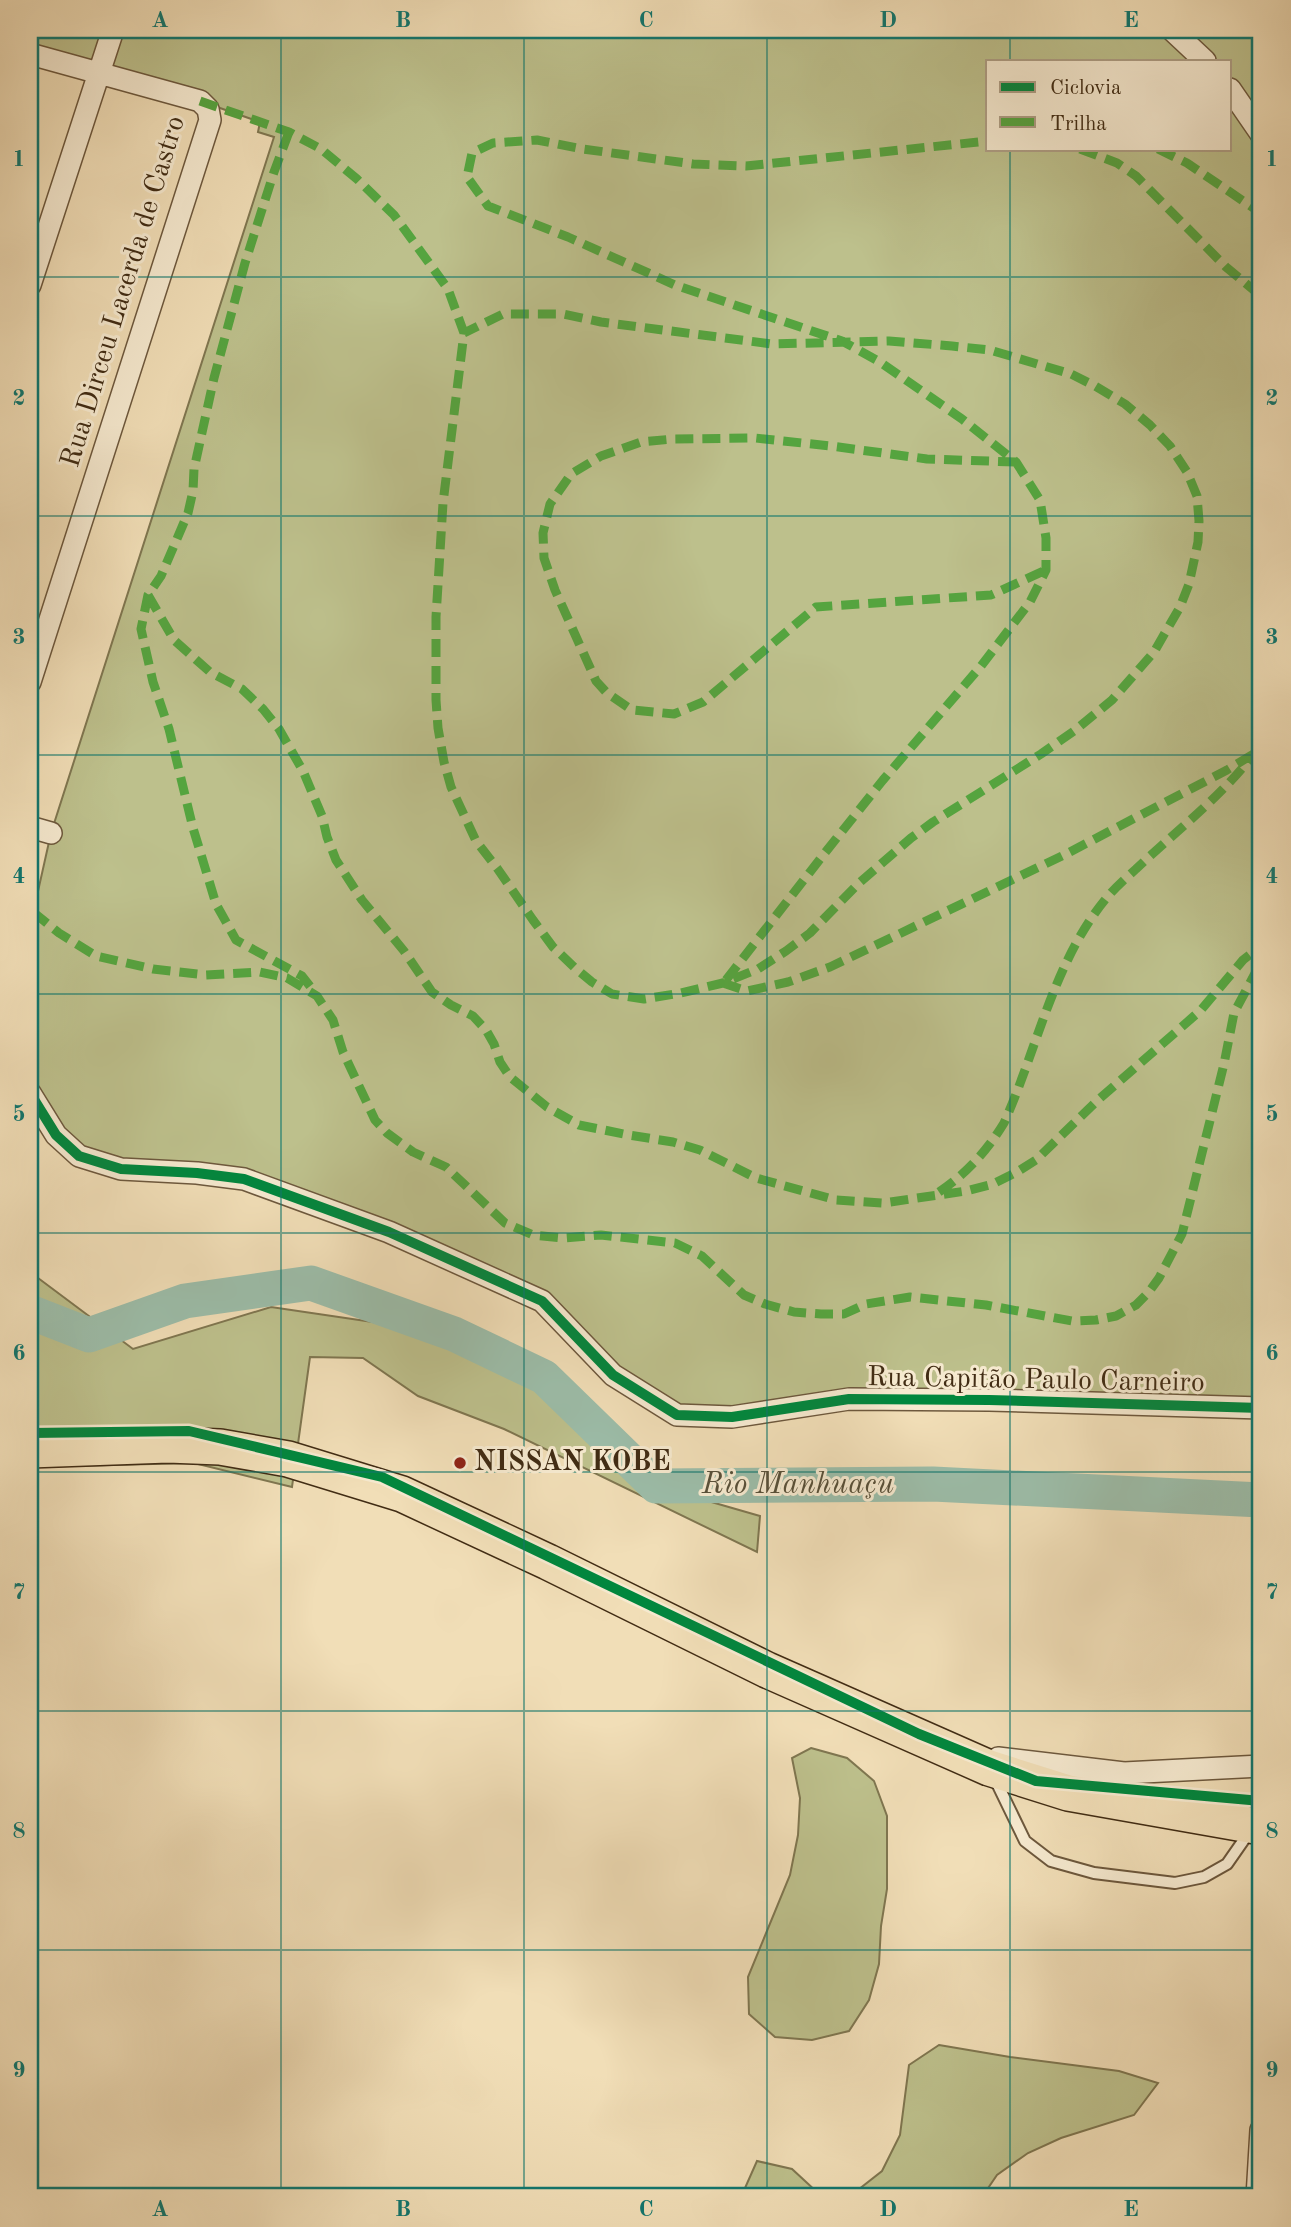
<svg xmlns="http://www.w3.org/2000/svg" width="1291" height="2227" font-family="'Old Standard TT',serif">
	<rect width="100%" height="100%" fill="#f1deb7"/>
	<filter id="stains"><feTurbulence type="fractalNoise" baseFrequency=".00286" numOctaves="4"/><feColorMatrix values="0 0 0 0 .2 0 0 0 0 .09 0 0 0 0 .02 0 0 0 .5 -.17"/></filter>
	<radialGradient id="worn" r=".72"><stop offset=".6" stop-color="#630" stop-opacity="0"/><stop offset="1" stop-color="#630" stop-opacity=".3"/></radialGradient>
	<path fill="#bdc08c" stroke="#7f7650" stroke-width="2" fill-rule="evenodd" d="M30,30H1261V1408L989,1400L677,1415L613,1375L541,1301L244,1179L79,1156L30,1093V927L51,833L274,137L258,132L260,122L200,101L30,54ZM988,61H1230V149H988Z
		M30,1272L133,1349L271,1307L454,1334L544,1377L656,1486L760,1516L757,1552L504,1429L418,1396L363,1358L310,1357L292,1487L194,1463L30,1467Z
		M811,1748L847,1758L874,1781L887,1816V1889L881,1926L879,1964L869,2000L849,2031L812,2040L775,2037L749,2014L748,1977L790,1875L798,1835L800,1798L792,1758Z
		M939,2045L1010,2057L1119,2071L1158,2083L1134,2115L1061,2138L1028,2153L997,2175L982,2197H741L757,2161L792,2169L818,2193H854L882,2171L900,2135L909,2065Z"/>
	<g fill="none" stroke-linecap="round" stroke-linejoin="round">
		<path stroke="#9cbda9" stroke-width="35" d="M30,1312L89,1335L185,1301L311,1283L454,1334L544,1377L656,1486L933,1484L1261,1500"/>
		<g stroke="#6d583d" stroke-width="14">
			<path id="service" d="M994,1777L1025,1841L1051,1861L1094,1873L1175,1883L1204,1877L1227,1864L1250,1831"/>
		</g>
		<g stroke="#6d583d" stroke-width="24">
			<path id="minor" d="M1172,30L1205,61
				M30,54L200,101L208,109L210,120L30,682
				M1230,89L1261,134
				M30,285L113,30
				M30,827L51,833
				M30,1093L56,1135L79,1156L121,1169L197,1173L244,1179L389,1232L542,1301L613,1375L677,1415L732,1417L849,1399L989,1400L1261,1408
				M998,1758L1124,1773L1261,1766
				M1257,2197L1261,2130"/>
		</g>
		<g stroke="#412c14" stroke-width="38">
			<path id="trunk" d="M30,1450L168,1445L220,1447L288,1459L402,1494L548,1562L767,1670L989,1768L1068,1793L1261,1827"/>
		</g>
		<use href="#service" stroke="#f6ead0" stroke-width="10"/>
		<use href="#minor" stroke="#f6ead0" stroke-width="21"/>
		<use href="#trunk" stroke="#f1deb7" stroke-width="35"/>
		<path stroke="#55a43f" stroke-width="9" stroke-dasharray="18 9" stroke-linecap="butt" d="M200,101L289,132L321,149L357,179L394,215L448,289L464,333L443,503L436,617V700L438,728L444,762L451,787L476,841L497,868L533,920L553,947L575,968L592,982L612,994L644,999L681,993L723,983L758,969L786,951L810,933L859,883L911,838L933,822L1041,754L1074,731L1112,700L1154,652L1180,607L1189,584L1198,542L1199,521L1197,496L1187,472L1170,446L1150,425L1125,404L1095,386L1071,374L990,350L952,346L889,341L772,344L601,322L563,314H503L464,333
			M289,132L274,172L245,263L214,378L194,469L193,491L188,513L161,576L148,595L141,629L153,682L169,729L193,828L216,904L236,940L302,976L313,990
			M1080,149L1117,163L1136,176L1226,267L1261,296
			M1158,149L1187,163L1261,213
			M1016,462L927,459L831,446L755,438L673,439L641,442L601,456L571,474L550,504L543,533L544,558L555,590L596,681L607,693L632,710L674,714L703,702L816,607L991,595L1046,570
			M148,595L174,640L210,672L242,689L263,709L279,729L303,771L322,816L327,837L336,860L362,900L404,951L432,992L451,1005L473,1016L486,1030L494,1044L500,1062L510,1077L547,1107L579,1125L629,1135L673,1142L700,1150L756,1178L836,1200L883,1203L966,1191L993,1184L1017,1172L1036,1160L1098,1100L1201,1010L1243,960L1261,946
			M33,912L59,933L96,956L153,969L206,975L260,972L287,978L317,996L333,1020L343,1052L375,1120L387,1133L413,1152L446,1167L505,1223L533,1235L564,1238L601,1235L675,1243L702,1256L744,1295L765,1304L794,1312L821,1314H844L866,1304L910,1297L986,1305L1072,1321L1096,1320L1116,1316L1136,1305L1148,1293L1159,1278L1182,1234L1224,1064L1234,1013L1261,962
			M726,980L824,854L883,780L981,666L1030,602L1046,570V538L1040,500L1016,462L962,419L880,362L842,341L675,285L568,237L488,206L467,177L472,153L493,143L537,140L583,149L693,164L746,166L988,141
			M723,983L747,991L788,982L830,967L1064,855L1227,770L1255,753
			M939,1192C966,1174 987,1151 1004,1123C1038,1047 1054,959 1109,895C1117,886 1127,877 1136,869C1179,828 1227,793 1261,744"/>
		<g stroke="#f6ead0" stroke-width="15">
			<path id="cycleway" d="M30,1093L56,1135L79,1156L121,1169L197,1173L244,1179L389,1232L542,1301L613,1375L677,1415L732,1417L849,1399L989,1400L1261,1408
				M30,1433L189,1431L382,1477L919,1734L1036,1781L1261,1801"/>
		</g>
		<use href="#cycleway" stroke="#00873e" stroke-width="10"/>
	</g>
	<path fill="none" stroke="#0f766e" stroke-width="2" stroke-opacity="0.55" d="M281,30V2197M524,30V2197M767,30V2197M1010,30V61M1010,149V2197M30,277H1261M30,516H1261M30,755H1261M30,994H1261M30,1233H1261M30,1472H1261M30,1711H1261M30,1950H1261"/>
	<circle fill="#8f2418" stroke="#f6ead0" stroke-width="2.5" cx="460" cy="1463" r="7"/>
	<g text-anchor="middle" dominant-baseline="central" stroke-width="6" stroke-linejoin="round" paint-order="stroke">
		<g font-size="28" fill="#412c14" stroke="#f6ead0">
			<text transform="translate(124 292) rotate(-73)">Rua Dirceu Lacerda de Castro</text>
			<text transform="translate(1036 1381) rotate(1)">Rua Capitão Paulo Carneiro</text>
		</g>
		<g font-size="28" font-weight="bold" fill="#412c14" stroke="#f6ead0" text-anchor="start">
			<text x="474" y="1463">NISSAN KOBE</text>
		</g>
		<g font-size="30" font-style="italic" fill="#585039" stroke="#f6ead0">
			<text x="798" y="1485">Rio Manhuaçu</text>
		</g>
	</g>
	<rect width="1291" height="2227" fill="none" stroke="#f1deb7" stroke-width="77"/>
	<rect x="986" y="60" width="245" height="91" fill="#f6ead0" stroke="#ae9e85" stroke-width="2"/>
	<rect x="1000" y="82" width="35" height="10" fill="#00873e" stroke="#ae9e85" stroke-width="2"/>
	<text x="1050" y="94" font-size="21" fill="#412c14">Ciclovia</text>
	<rect x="1000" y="117" width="35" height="10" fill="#55a43f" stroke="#ae9e85" stroke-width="2"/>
	<text x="1050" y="130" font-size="21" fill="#412c14">Trilha</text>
	<rect x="38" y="38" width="1214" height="2150" fill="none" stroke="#0f766e" stroke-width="2.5"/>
	<g font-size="23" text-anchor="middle" font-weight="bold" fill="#0f766e">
		<text x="160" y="27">A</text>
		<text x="403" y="27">B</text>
		<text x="646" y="27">C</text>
		<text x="888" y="27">D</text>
		<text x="1131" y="27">E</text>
		<text x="19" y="166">1</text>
		<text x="1272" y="166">1</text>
		<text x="19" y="405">2</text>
		<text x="1272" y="405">2</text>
		<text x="19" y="644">3</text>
		<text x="1272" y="644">3</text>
		<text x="19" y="883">4</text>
		<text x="1272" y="883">4</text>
		<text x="19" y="1121">5</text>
		<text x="1272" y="1121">5</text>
		<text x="19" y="1360">6</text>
		<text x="1272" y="1360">6</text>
		<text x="19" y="1599">7</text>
		<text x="1272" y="1599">7</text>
		<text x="19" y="1838">8</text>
		<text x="1272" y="1838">8</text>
		<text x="19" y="2077">9</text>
		<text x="1272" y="2077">9</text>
		<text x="160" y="2216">A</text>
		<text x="403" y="2216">B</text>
		<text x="646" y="2216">C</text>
		<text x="888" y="2216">D</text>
		<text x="1131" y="2216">E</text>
	</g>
	<rect width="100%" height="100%" filter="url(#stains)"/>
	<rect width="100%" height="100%" fill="url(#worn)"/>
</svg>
